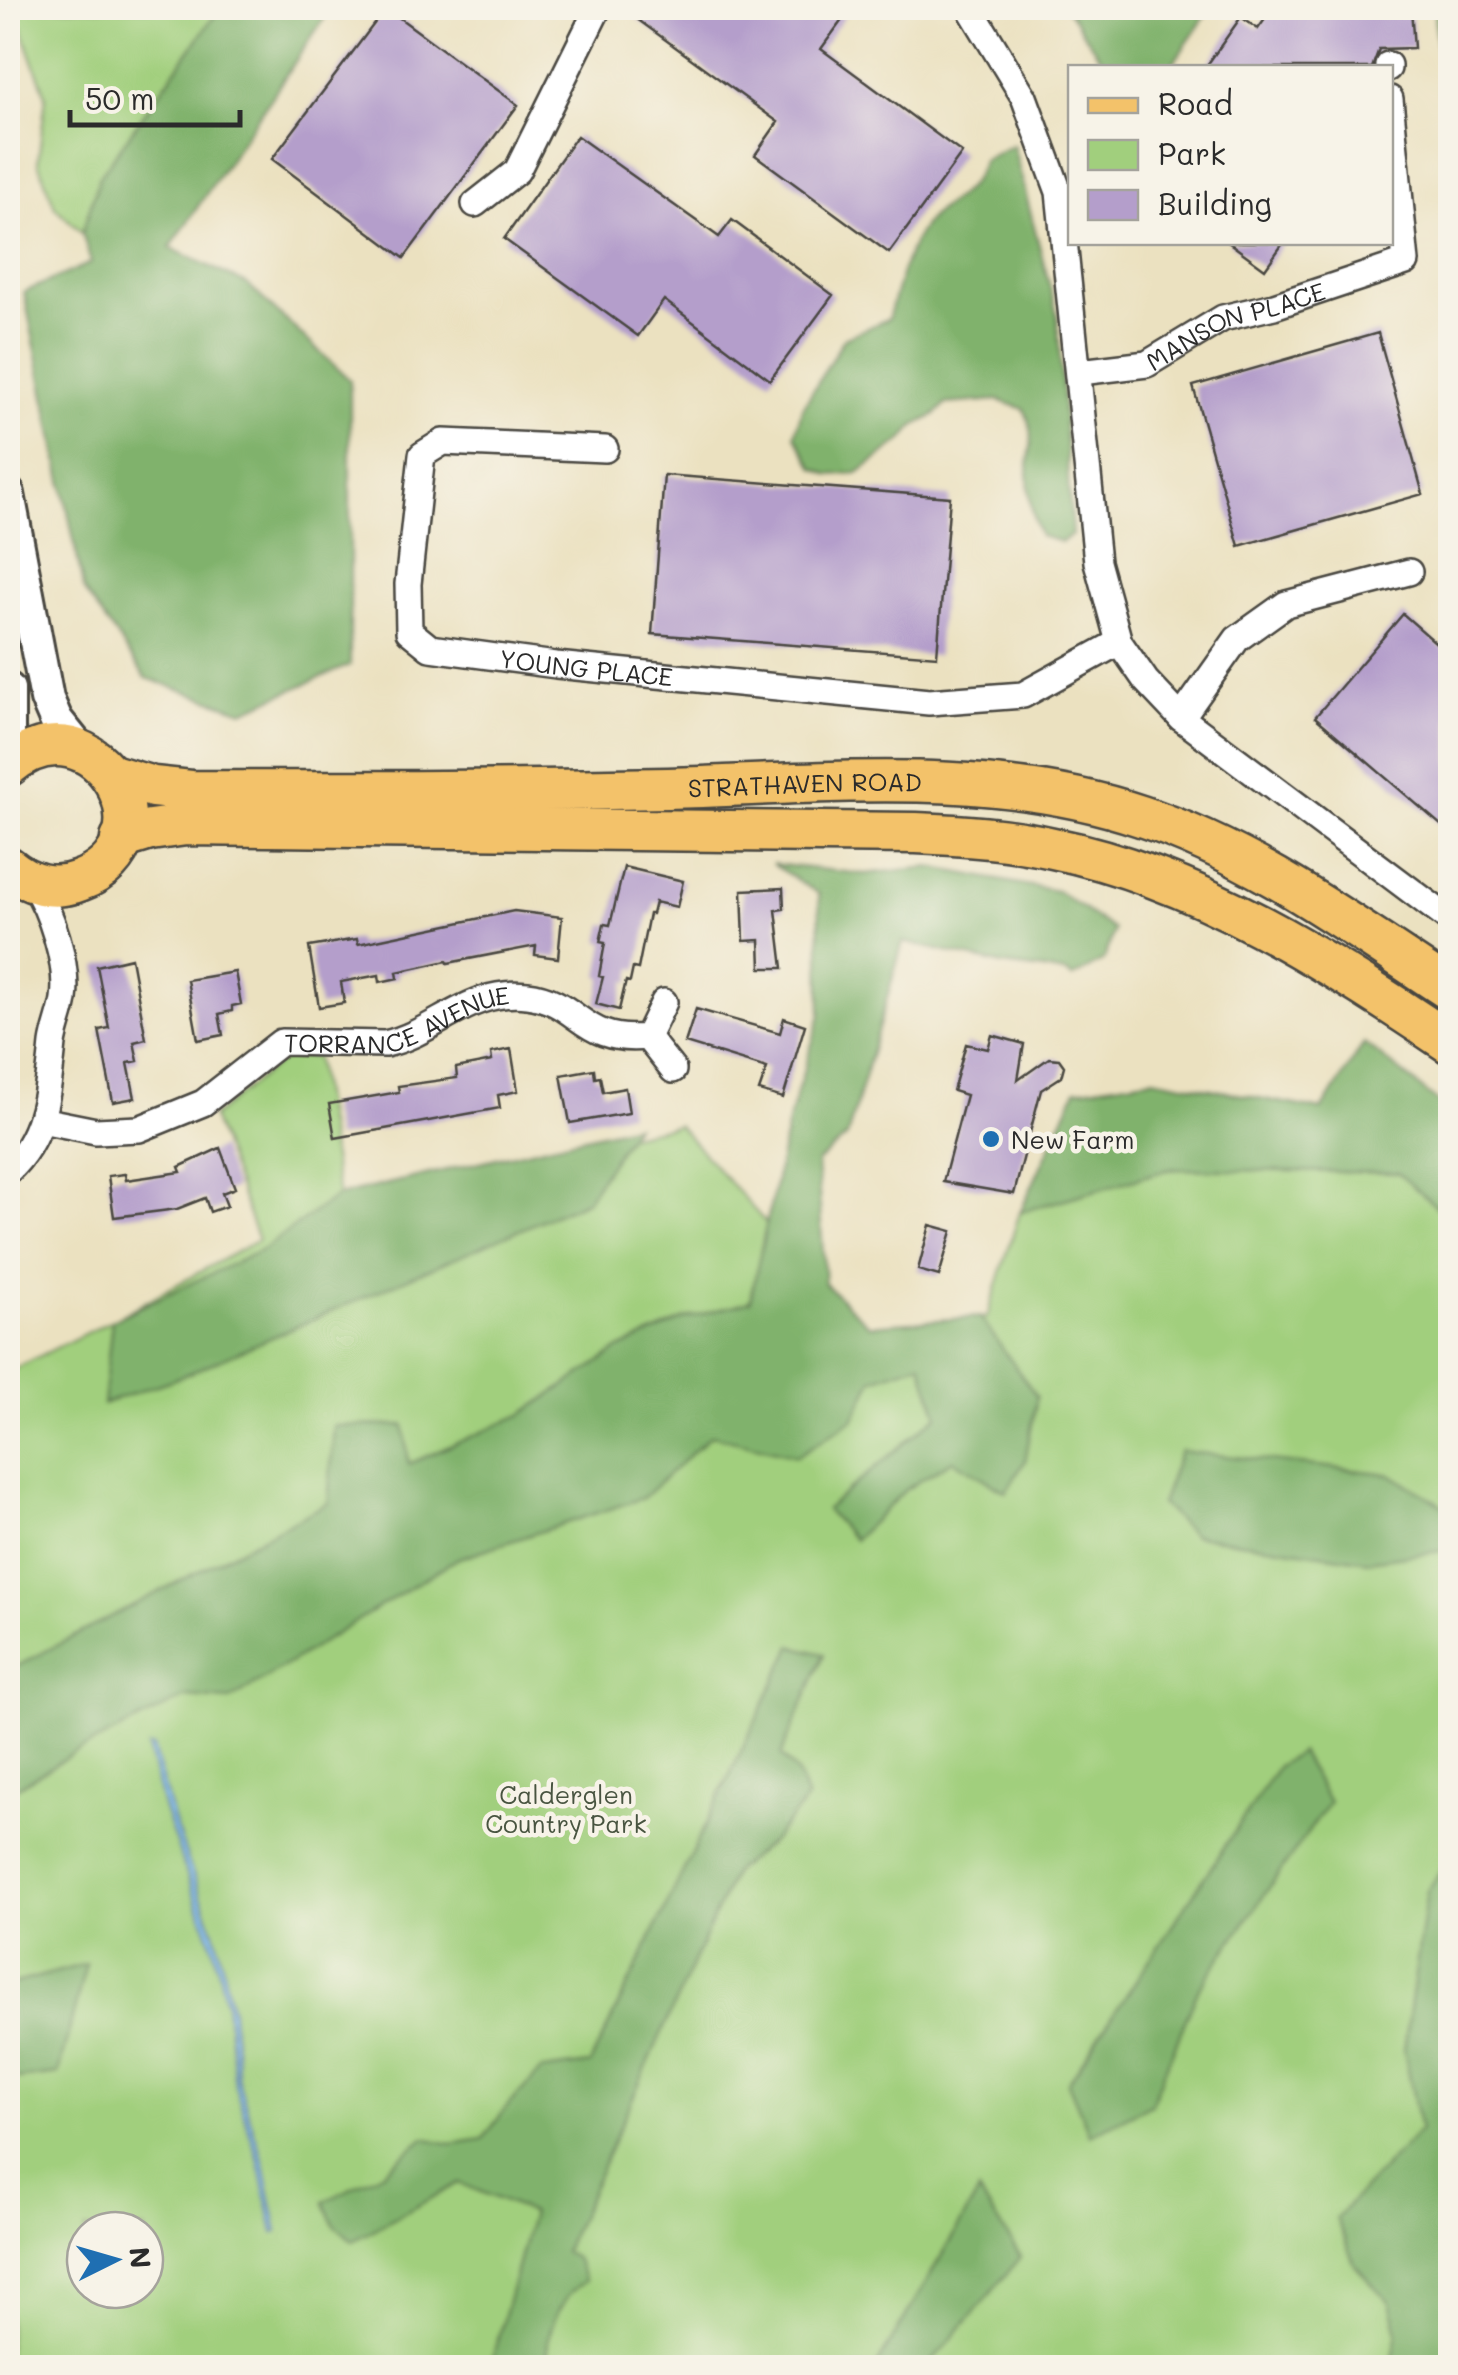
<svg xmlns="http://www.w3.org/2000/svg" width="1458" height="2375" font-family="Mali,sans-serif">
	<rect width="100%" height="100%" fill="#f7f3e8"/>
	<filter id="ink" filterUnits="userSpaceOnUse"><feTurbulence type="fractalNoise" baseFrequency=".01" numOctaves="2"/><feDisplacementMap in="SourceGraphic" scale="20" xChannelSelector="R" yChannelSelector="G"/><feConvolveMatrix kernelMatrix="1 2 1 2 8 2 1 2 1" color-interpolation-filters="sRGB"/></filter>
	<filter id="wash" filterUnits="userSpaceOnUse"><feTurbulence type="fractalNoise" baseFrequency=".0048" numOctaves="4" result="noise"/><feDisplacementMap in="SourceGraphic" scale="40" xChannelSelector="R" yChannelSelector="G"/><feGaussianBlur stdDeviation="2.25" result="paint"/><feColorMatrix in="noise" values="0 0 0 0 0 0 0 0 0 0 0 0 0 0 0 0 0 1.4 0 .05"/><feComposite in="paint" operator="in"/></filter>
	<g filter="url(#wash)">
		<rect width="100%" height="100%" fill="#ebe1c0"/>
		<path fill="#a1cf7d" stroke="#667d54" stroke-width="2.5" fill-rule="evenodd" d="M14,8H220L100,176L82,233L55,207L38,162L46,96Z
			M287,1056L316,1057L338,1196L678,1125L870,1339L987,1317L1020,1212L1151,1172L1394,1143L1450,1183V2367L8,2368V1372L112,1320L258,1240L212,1117ZM85,2230H145V2290H85Z"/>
		<path fill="#80b26c" stroke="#566e4c" stroke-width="2.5" d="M220,8H331L170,248L247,284L350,380V665L243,711L146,678L84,591L24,292L91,263L82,233L100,176Z
			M1066,8H1211L1170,68L1107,67Z
			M1434,8H1450V228Z
			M1013,145L1057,314L1072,535L1061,542L1040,536C1032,515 1028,495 1028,472C1029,442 1038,440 1024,409L998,400L946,404L934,416L915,425L904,439L858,473L830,475L814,468L795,435L802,409L844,338L888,319C898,287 905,250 926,223C948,197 968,201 983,160Z
			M772,864L864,874L930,867L1057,891L1114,930L1104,960L1072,978L1067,973L1003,965L903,942L847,1137L817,1162L825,1284L869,1325L980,1317L1037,1397L1025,1461L1006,1492L953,1460L905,1490L854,1540L826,1509L938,1415L921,1363L873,1379L854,1419L797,1456L711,1435L643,1498L456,1559L230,1700L186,1697L72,1754L8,1793V1671L328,1503L334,1426L404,1425L409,1464L521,1415L619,1349L684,1319L750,1301L789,1118L821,1014L819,894Z
			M1364,1043L1450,1111V1219L1398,1173L1170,1169L1020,1212L1076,1090L1153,1078L1322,1110Z
			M635,1125L586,1201L180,1377L103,1404L112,1320L262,1250L337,1196Z
			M1180,1451L1390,1474L1450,1510V1553L1448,1550L1368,1561L1193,1535L1161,1504Z
			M792,1646L824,1654L781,1755L798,1774L807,1799L773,1840L734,1872L564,2251L576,2259L585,2281C579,2286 570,2291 566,2298C554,2316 538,2352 555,2367H490L532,2213L459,2183L353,2241L334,2224L324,2202L383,2172L424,2138L451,2144L483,2139L509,2104L542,2070L590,2064Z
			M1300,1752L1329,1802L1198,1990L1151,2104L1090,2135L1068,2083L1278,1766Z
			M1450,1858V2367H1391L1398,2332L1390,2303L1355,2265L1336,2218L1420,2130L1404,2050L1427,1891Z
			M86,1964L58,2074L8,2080V1985Z
			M979,2192L1021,2257L928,2367H876Z"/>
		<path fill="#7bbdf0" stroke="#53748e" stroke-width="2.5" d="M148,1747H153L174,1822L217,1940L232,2011L238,2080L264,2163L278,2232L274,2233L259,2162L235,2086L226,2003L213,1947L163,1807Z"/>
		<g id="blocks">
			<path fill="#b49ecb" d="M386,8L518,105L404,258L272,159Z
				M645,8H833L845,16L821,49L962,153L889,253L755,155L778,122L637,19Z
				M1273,8H1411L1414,48L1379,49L1372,68H1205L1241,17L1258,29Z
				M577,136L719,237L732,220L833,295L770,380L664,300L638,336L504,239Z
				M1228,242H1284L1265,269Z
				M1378,333L1423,494L1239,546L1193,386Z
				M664,475L950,497L937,656L652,634Z
				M1403,614L1450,655V815L1442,826L1315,717Z
				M624,867L683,881L677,907L655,902L652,914H649L638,969L633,968L630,982L626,981L619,1010L596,1004L603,977L599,976L605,943L600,942L604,924L610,925Z
				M783,888L784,909L776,910L783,968H761L760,940L744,941L742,890Z
				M514,911L562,917L558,958L535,955L536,946L448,963L447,961L397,972L398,978L380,982L379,975L341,982L344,1003L319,1007L309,947L357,939L358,944Z
				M131,958L146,1039L134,1042L138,1061L128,1063L135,1098L113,1102L99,1030L109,1028L97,966Z
				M235,972L241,1004L232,1006V1011L219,1014L223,1035L198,1040L187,980Z
				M696,1009L780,1033L784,1018L805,1025L783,1098L759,1091L767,1068L685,1043Z
				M992,1035L1024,1044L1018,1080L1049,1058L1059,1059L1064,1066L1061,1077L1041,1090L1014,1194L943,1182L966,1095L953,1091L966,1044L988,1049Z
				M511,1049L518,1091L498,1095L500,1108L335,1138L329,1104L399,1092L398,1086L457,1078L456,1068L492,1061L491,1053Z
				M594,1069L595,1078L600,1077L603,1092L625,1088L629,1113L570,1123L561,1075Z
				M220,1148L235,1188L222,1193L227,1206L210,1212L205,1198L177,1209L114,1217L108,1176L125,1174L126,1180L181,1172L179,1167Z
				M930,1225L952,1231L939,1276L918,1270Z"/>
		</g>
	</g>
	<g filter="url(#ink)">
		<use href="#blocks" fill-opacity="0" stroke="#484641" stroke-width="2.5"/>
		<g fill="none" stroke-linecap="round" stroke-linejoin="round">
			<g stroke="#484641" stroke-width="30">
				<g id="minor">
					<path d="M970,8L1024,97L1059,192L1097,562L1119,642L1146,681L1181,718L1450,920"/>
					<path d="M1388,65V68"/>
					<path d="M475,204L517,171L598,8"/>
					<path id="s1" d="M1080,372L1147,364L1223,318L1274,306L1406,262L1390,99"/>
					<path id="s2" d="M605,449L443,442L422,455L408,584L409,631L430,648L556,665L929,702L1023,695L1119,642"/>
					<path d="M1181,718L1237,639L1286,604L1409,572"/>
					<path d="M647,1037L673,1070"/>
					<path id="s3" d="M41,1120L96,1131L139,1129L203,1103L281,1042L385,1044C438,1032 469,988 527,995C580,1001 580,1044 647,1037L664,1002"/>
					<path d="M8,1171C45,1137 48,1091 53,1044C55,1029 62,1014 64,999C69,965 51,910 32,882"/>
				</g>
			</g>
			<g stroke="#484641" stroke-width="38">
				<path id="tertiary" d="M8,494L47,699L56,720L81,751
					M8,689V744"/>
			</g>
			<g stroke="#484641" stroke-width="45">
				<g id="primary">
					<path d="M8,766C95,692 181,844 79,881C54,891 28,884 8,867"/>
					<path id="s4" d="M112,775L153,787L191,791C350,792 509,791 668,788C825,784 990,765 1141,816C1254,853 1352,926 1450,990"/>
					<path d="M121,839L150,830L186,825L916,833C962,835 1008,838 1053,848C1197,877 1330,962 1450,1043"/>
				</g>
			</g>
			<use href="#minor" stroke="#fff" stroke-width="25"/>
			<use href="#tertiary" stroke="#fff" stroke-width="32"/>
			<use href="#primary" stroke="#f3c26a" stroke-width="40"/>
		</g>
	</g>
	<circle fill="#1f6fb2" stroke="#f7f3e8" stroke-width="4" cx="991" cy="1139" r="10"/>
	<g text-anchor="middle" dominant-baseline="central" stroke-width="9" stroke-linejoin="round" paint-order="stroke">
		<g font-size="25" fill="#2b2b2b" stroke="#f7f3e8">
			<text stroke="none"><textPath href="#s1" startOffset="165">MANSON PLACE</textPath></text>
			<text stroke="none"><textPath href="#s2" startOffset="548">YOUNG PLACE</textPath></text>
			<text stroke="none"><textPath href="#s4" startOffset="695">STRATHAVEN ROAD</textPath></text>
			<text stroke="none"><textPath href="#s3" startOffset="388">TORRANCE AVENUE</textPath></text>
		</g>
		<g font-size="25" fill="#2b2b2b" stroke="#f7f3e8" text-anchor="start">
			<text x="1011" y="1139">New Farm</text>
		</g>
		<g font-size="25" fill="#485440" stroke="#f7f3e8">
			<text x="566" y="1794">Calderglen<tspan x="566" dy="29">Country Park</tspan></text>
		</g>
	</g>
	<rect width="1458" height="2375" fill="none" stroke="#f7f3e8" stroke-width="40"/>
	<rect x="1068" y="65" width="325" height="180" fill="#f7f3e8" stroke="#a5a39c" stroke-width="2.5"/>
	<rect x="1088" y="98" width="50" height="15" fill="#f3c26a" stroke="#a5a39c" stroke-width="2.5"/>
	<text x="1158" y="115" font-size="30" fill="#2b2b2b">Road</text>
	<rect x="1088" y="140" width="50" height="30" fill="#a1cf7d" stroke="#a5a39c" stroke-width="2.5"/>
	<text x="1158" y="165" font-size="30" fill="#2b2b2b">Park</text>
	<rect x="1088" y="190" width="50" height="30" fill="#b49ecb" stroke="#a5a39c" stroke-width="2.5"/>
	<text x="1158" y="215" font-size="30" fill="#2b2b2b">Building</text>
	<g transform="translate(115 2260) rotate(85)"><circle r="48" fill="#f7f3e8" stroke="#a5a39c" stroke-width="2.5"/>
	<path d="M0-8L18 38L0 25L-18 38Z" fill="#1f6fb2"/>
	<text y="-15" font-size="28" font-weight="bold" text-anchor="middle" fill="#2b2b2b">N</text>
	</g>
	<path d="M70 110v15h170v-15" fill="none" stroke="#2b2b2b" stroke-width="5"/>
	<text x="85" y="110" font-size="30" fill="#2b2b2b" stroke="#f7f3e8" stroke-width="8" paint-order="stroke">50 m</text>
</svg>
